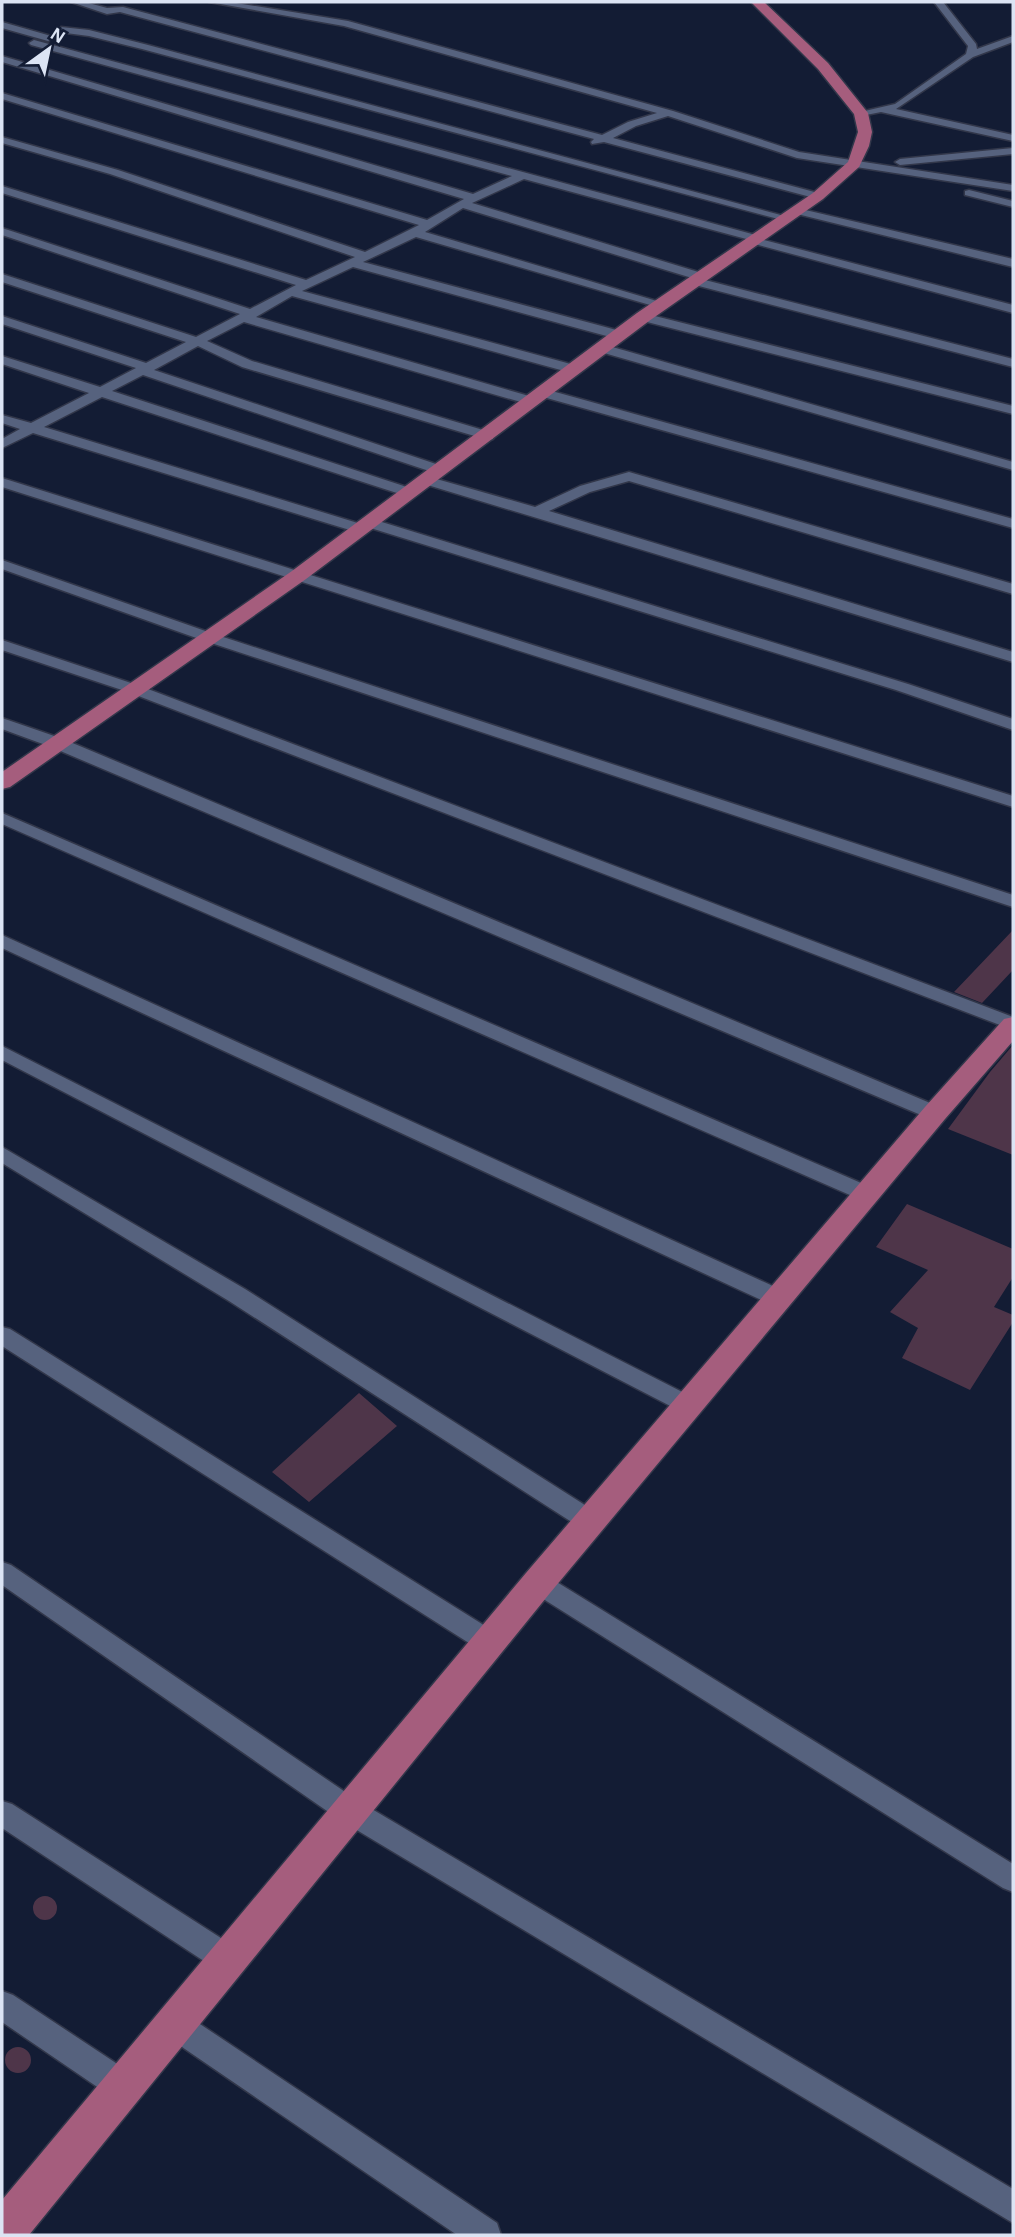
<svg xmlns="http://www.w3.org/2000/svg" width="1015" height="2237" font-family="'Alegreya Sans',sans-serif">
	<rect width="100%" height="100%" fill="#131c34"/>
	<path fill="#4e3549" d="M1013,930V970L982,1003L954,992Z
		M1013,1045V1155L948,1129L990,1072Z
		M907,1204L1013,1249V1277L994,1307L1013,1315V1322L970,1390L902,1358L918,1328L890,1312L928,1270L876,1247Z
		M359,1393L397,1426L309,1502L272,1472Z
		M33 1908a12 12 0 1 1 24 0a12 12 0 1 1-24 0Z
		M5 2060a13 13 0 1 1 26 0a13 13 0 1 1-26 0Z"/>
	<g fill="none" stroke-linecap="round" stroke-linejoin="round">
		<g stroke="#32374a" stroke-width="3">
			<path id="minor" d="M71,2H85L107,8L123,7L602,135L628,122L657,113L344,26L209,2H230L348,21L673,111L799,152L1013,185V191L797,158L668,116L636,126L613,138L822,194L824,196L818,199L604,142L592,144L591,142L594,139L120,12L107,14Z
				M934,2H943L976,44L977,49L1013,36V42L973,57L896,109L1013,135V141L881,112L861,116L856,113L895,104L966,54L968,46Z
				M2,22L51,36L53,38L48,41L2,28Z
				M61,27L89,30L148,45L792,218L782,220L142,49L89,36L58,32L56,30Z
				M34,40L763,237L764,240L1013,305V313L751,243L750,240L524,179L472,203L705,274L707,277L705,280L1013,359V367L691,284L689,281L692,278L463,208L425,232L667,304L661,308L657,307L416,237L363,262L624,332L625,335L619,339L614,338L353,267L302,291L578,366L580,369L578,372H568L292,296L256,317L536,398V404L531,405L244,322L207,341L252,361L493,433V439L488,440L242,367L198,346L154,370L445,467V473H435L143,375L112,391L413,489L415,492L413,495H403L102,397L44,427L361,524L362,519H372L908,684L1013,719V730L896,690L364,526L363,531H353L33,433L2,448V439L20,429L2,423V415L31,423L89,393L2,364V356L100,387L136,368L2,324V316L146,363L186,342L2,282V274L196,337L240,314L2,235V228L250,309L296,285L2,193V186L306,280L355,257L110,174L2,143V137L118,170L365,252L419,225L2,99V93L427,220L464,199L2,62V56L473,194L512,176L31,45L29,43Z
				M1013,148V154L900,165L895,162L900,159Z
				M969,190L1013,201V207L965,195V191Z
				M797,208L1013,259V267L793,213L791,211Z
				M643,313L1013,406V414L639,320L637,317Z
				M602,344L1013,462V470L597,351V345Z
				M541,388L1013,519V528L536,395V389Z
				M629,472L1013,584V594L629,481L590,492L549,511L1013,652V662L421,483L419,480L426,476L535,507L580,486Z
				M2,478L1013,796V807L2,487Z
				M2,560L214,634L1013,895V907L202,640L2,569Z
				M2,640L140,686L1013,1017V1030L128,692L2,650Z
				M2,718L63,739L942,1108L945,1113L942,1118H928L51,747L2,729Z
				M2,813L875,1189L878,1194L875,1199L867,1201L859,1199L2,824Z
				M2,935L786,1292L789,1298L786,1304L778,1306L770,1304L2,948Z
				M2,1046L696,1399L700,1405L696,1411L688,1414L680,1411L2,1060Z
				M2,1147L245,1289L599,1514L603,1521L599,1528L590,1531L581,1528L229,1301L2,1163Z
				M2,1327L10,1329L498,1634L502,1642L498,1650L489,1653L480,1650L2,1346Z
				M2,1562L11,1565L360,1802L1013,2189V2223L340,1820L2,1585Z
				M538,1573L547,1576L1013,1864V1892L1003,1888L529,1590L525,1583L529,1576Z
				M2,1801L12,1804L238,1949L242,1959L238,1969L227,1973L216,1969L2,1828Z
				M2,1991L13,1995L134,2075L139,2086L134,2097L123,2101L112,2097L2,2022Z
				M174,2009L185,2014L497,2223L501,2235H457L163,2034L159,2024L163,2014Z"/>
		</g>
		<g stroke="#32374a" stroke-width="3">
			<path id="major" d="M751,2H764L828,63L868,113L872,132L869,146L859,167L823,199L649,321L306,579L10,787L2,789V772L292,571L637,313L813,193L848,162L858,132L854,114L818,69Z
				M1013,1017V1041L945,1119L550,1593L29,2235H2V2200L526,1573L925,1107L1004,1019Z"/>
		</g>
		<use href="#minor" fill="#56627e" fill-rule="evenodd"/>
		<use href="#major" fill="#a55d7d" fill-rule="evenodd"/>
	</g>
	<rect width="1015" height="2237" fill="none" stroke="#dce4f4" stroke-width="7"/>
	<g transform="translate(49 49) rotate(33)" stroke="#131c34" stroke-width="5" paint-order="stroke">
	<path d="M0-5L12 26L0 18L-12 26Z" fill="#dce4f4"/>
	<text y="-10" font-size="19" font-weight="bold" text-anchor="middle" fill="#dce4f4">N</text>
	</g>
</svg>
